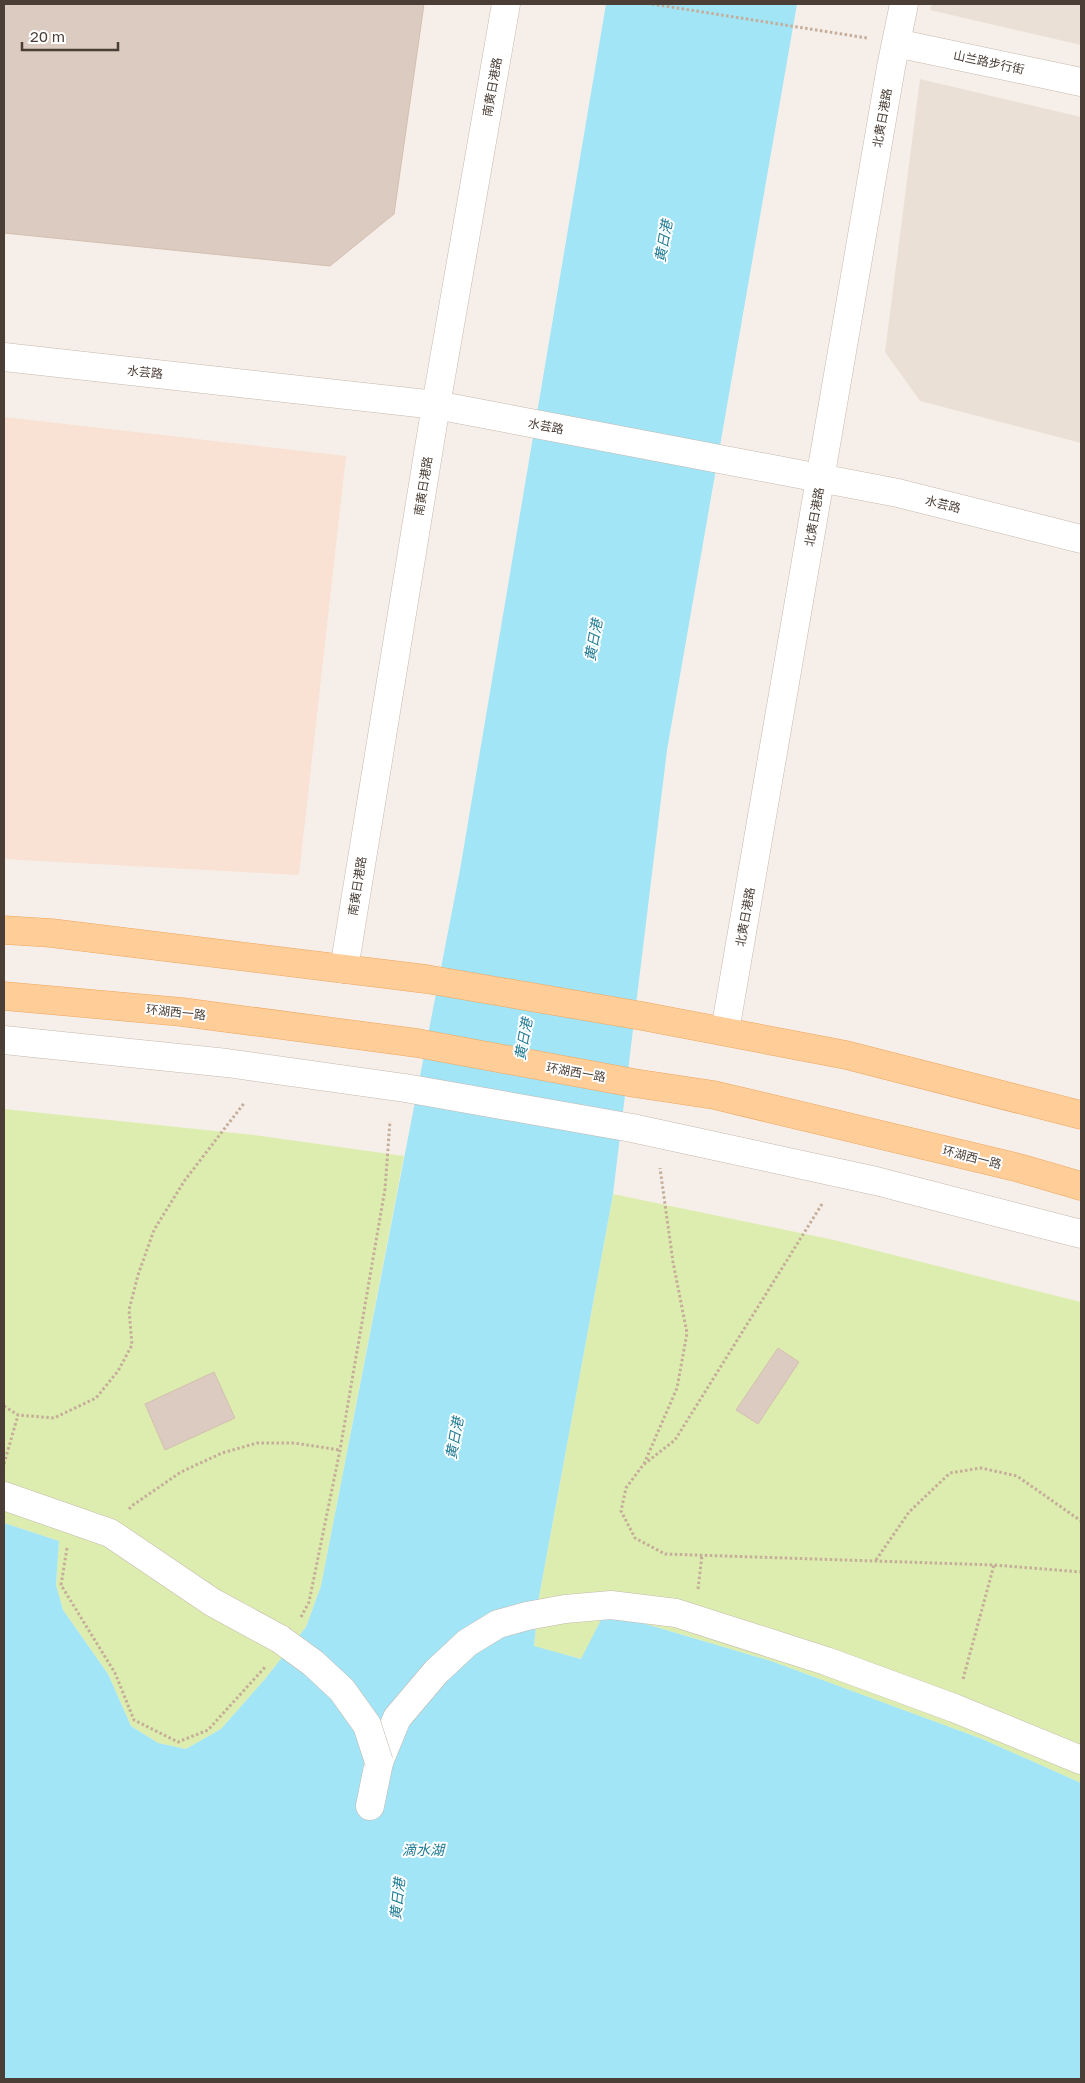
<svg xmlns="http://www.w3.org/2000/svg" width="1085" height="2083" font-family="'Golos Text','Noto Sans SC',sans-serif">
	<rect width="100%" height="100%" fill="#f6efe9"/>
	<path fill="#eae0d6" d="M932,4H1081V45L930,10Z
		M920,79L1081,117V443L920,401L885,352Z"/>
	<path fill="#f9e1d3" d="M4,417L346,456L299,875L4,859Z"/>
	<path fill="#ddedaf" d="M4,1109L254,1135L404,1156L321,1586L306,1627L265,1679L221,1729L186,1749L158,1743L131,1726L108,1674L63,1610L56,1585L59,1541L4,1523Z
		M613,1194L834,1240L1081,1302V1783L982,1739L771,1661L605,1612L582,1659L534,1647L539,1597Z"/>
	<path fill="#a1e5f7" d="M606,4H797L667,750L613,1194L539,1597L534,1646L581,1659L605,1612L771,1661L982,1739L1081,1783V2079H4V1523L59,1541L56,1585L63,1610L108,1674L131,1726L158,1743L186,1749L221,1729L265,1679L306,1627L321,1586L460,870Z"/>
	<path fill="#dbcbc0" stroke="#d4bfb0" d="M4,4H424L394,214L330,266L4,233Z
		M778,1348L799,1362L758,1424L736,1410Z
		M214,1372L235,1418L165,1450L145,1404Z"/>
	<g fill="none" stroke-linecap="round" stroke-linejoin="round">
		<g stroke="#c5b8ad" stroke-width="29">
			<path id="minor" d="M896,43L1081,82
				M4,357L436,405L898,493L1081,539
				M344,969L436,405L506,4
				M725,1031L891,67L904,4
				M4,1040L227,1063L405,1088L632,1128L876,1181L1081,1234
				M4,1496L110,1533L212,1602L280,1639
				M370,1806L379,1762L397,1718L436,1672L467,1643L498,1624L527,1616L565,1609L611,1605L676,1613L826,1661L954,1708L1081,1760"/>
		</g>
		<g stroke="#eea65f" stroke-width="29">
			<path id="major" d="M4,930L51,933L426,979L642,1016L846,1055L1081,1115
				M4,996L182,1012L417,1043L634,1083L714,1095L1019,1168L1081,1186"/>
		</g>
		<path stroke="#c5ad9a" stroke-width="3" stroke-dasharray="2.5 2.5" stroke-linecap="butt" d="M652,4L867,38
			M822,1204L675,1440L643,1465L626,1488L621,1511L635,1538L665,1554L994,1565L1081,1572
			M4,1406L18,1415L54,1418L96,1398L118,1371L132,1345L129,1310L138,1275L154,1230L185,1180L245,1102
			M4,1464L18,1415
			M644,1464L677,1388L687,1333L673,1262L660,1168
			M129,1509L133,1505L181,1472L222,1453L257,1443H294L340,1450
			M67,1548L61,1585L115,1673L134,1720L178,1742L208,1730L266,1666
			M876,1560L909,1512L950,1473L981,1468L1017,1476L1081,1521
			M698,1589L702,1555
			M301,1617L309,1602L340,1450L385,1189L390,1121
			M963,1679L994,1565"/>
		<use href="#minor" stroke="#fff" stroke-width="28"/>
		<use href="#major" stroke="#ffcd98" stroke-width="28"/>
		<g stroke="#c5b8ad" stroke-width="29" stroke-linecap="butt">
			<path id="minor-bridge" d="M280,1639L313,1663L342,1690L367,1725L379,1762"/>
		</g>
		<use href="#minor-bridge" stroke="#fff" stroke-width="28"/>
	</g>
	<g text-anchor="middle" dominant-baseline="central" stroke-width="4" stroke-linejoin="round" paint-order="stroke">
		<g font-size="12" fill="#4a3e36" stroke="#fff">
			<text transform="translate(989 62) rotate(12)">山兰路步行街</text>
			<text transform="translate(492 87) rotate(-80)">南黄日港路</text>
			<text transform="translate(882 118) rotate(-80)">北黄日港路</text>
			<text transform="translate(145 372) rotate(6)">水芸路</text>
			<text transform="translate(546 426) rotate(11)">水芸路</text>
			<text transform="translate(423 486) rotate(-81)">南黄日港路</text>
			<text transform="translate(943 504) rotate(14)">水芸路</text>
			<text transform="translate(814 517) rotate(-80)">北黄日港路</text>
			<text transform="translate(357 886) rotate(-81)">南黄日港路</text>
			<text transform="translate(745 917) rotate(-80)">北黄日港路</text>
			<text transform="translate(176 1012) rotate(6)">环湖西一路</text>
			<text transform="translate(576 1072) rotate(10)">环湖西一路</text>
			<text transform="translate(972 1157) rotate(14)">环湖西一路</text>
		</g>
		<g font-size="14" font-style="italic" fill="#207b94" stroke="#fff">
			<text transform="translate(663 241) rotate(-80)">黄日港</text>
			<text transform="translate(593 640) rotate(-80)">黄日港</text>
			<text transform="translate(523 1039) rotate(-80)">黄日港</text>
			<text transform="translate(454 1438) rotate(-80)">黄日港</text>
			<text x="423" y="1849">滴水湖</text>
			<text transform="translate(397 1899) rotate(-84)">黄日港</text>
		</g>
	</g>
	<rect width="1085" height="2083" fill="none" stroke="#4a3e36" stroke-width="10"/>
	<path d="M22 42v8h96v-8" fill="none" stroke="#4a3e36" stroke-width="2.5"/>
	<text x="30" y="42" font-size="15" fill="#4a3e36" stroke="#ffffff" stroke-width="4" paint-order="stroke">20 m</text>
</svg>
